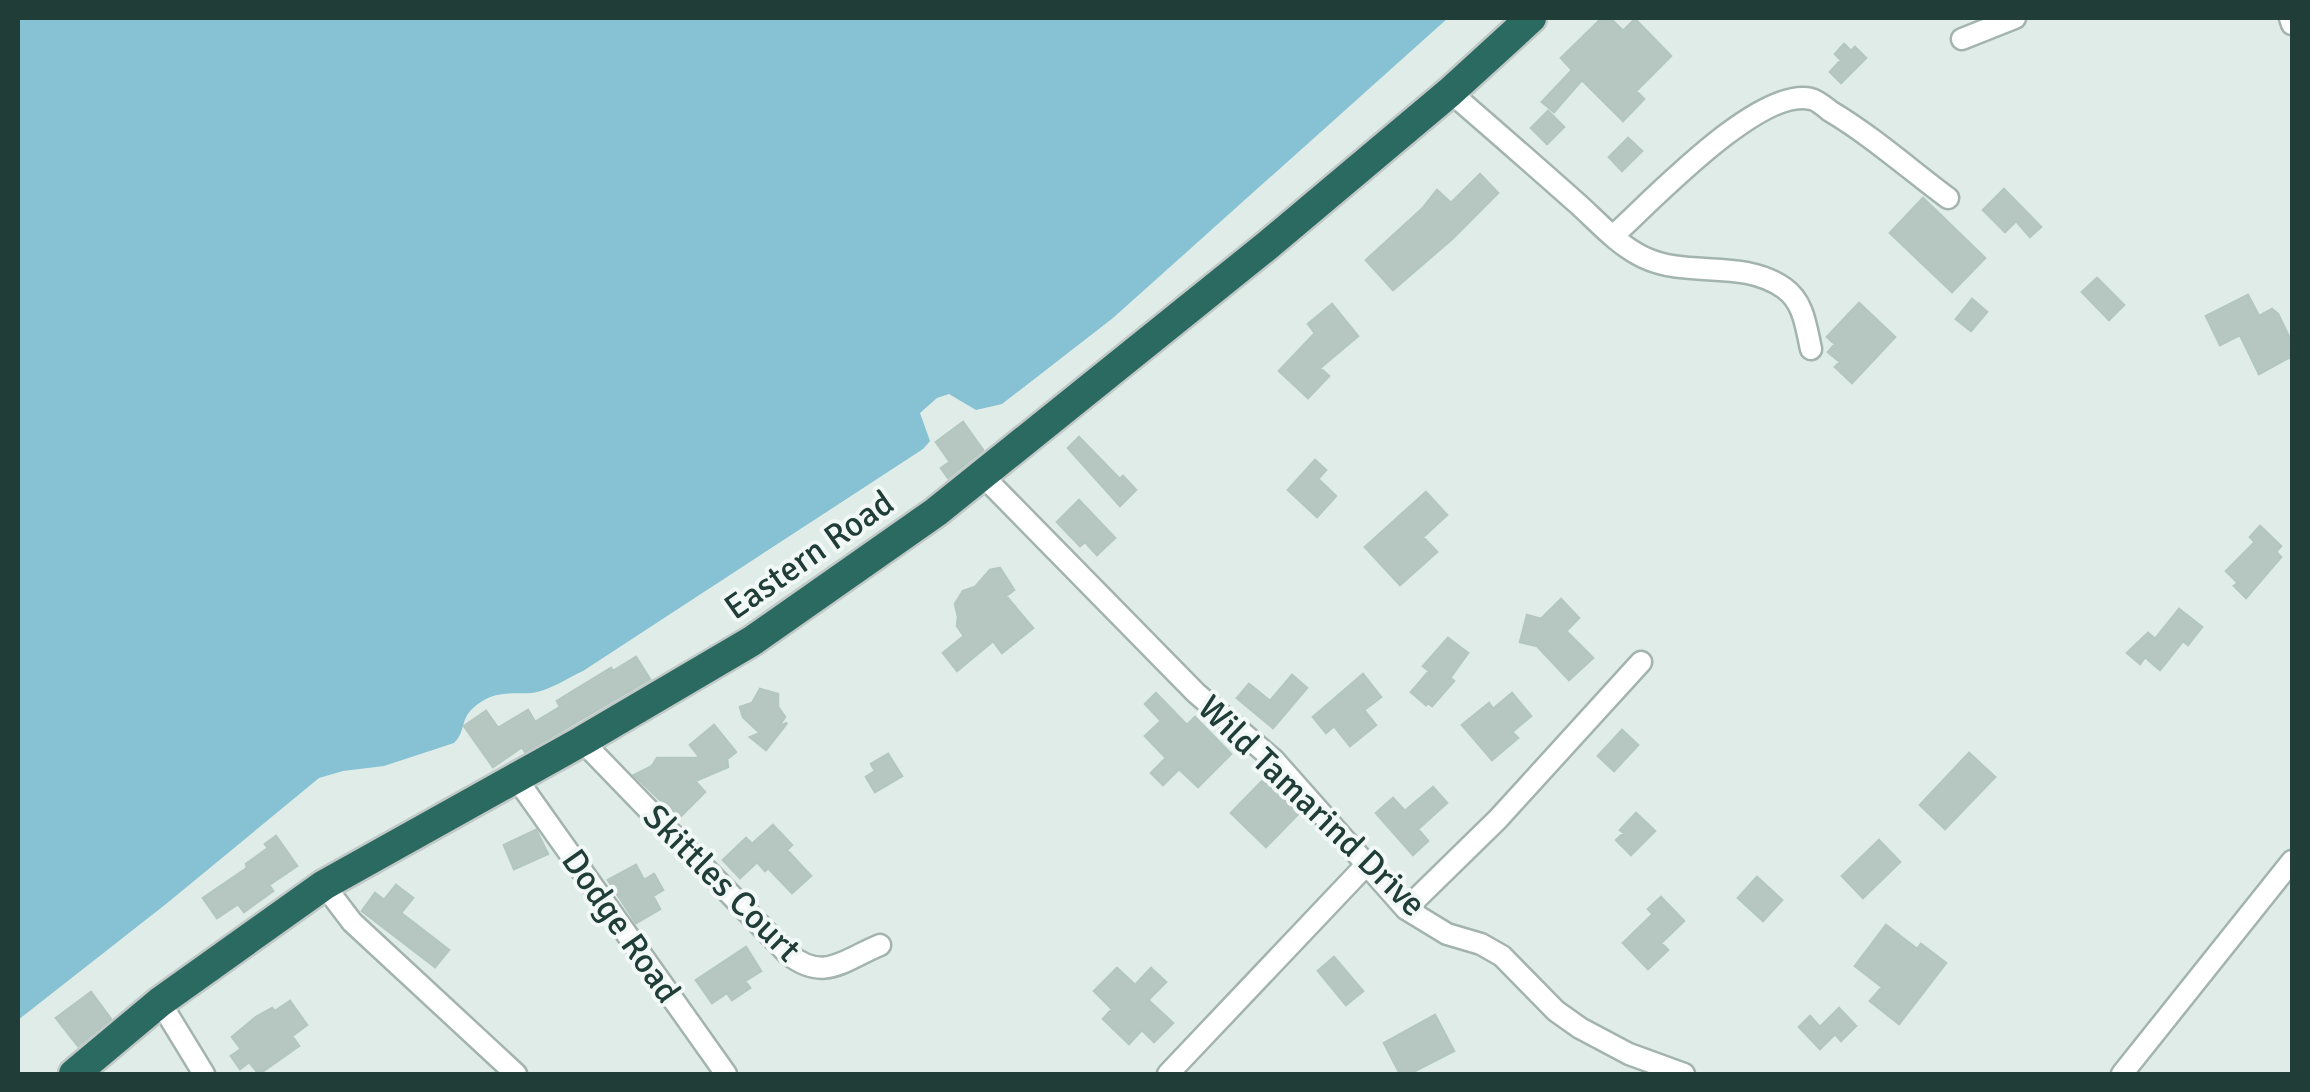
<svg xmlns="http://www.w3.org/2000/svg" width="2310" height="1092" font-family="Signika,sans-serif">
	<rect width="100%" height="100%" fill="#e0ece7"/>
	<path fill="#86c2d3" d="M18,18H1448L1113,318L1002,404L976,410L949,394L937,398L920,413L930,441L923,449L583,671C568,678 548,691 532,693C508,694 492,690 472,709C461,719 465,733 454,743L384,766L343,771L319,778L166,904L18,1020Z"/>
	<path fill="#b6c7c1" stroke="#b3c6bf" stroke-width="2.5" d="M1602,18H1610L1623,31L1635,19L1671,56L1636,91L1644,99L1623,121L1582,80L1554,112L1542,102L1572,70L1561,58Z
		M1844,44L1851,51L1855,47L1866,58L1841,83L1830,72L1841,60L1835,54Z
		M1548,111L1564,127L1547,144L1531,128Z
		M1628,138L1642,151L1622,171L1609,157Z
		M1480,174L1498,193L1452,239L1393,290L1366,260L1422,209L1437,190L1451,203Z
		M2004,189L2041,227L2030,237L2016,221L2005,232L1983,210Z
		M1923,198L1985,258L1952,292L1890,233Z
		M2097,278L2124,305L2109,320L2082,292Z
		M2248,295L2259,316L2272,309L2278,314L2292,343V356L2259,374L2240,335L2220,345L2206,316Z
		M1972,299L1987,312L1971,331L1956,319Z
		M1859,303L1895,337L1852,383L1835,367L1840,362L1828,352L1835,344L1827,337Z
		M1332,304L1358,336L1320,368L1329,376L1308,398L1279,371L1315,333L1308,324Z
		M963,422L983,450L948,478L941,468L950,462L936,442Z
		M1079,437L1120,479L1123,476L1136,490L1120,506L1068,448Z
		M1315,460L1326,470L1318,479L1336,496L1317,517L1288,490Z
		M1426,492L1447,515L1423,537L1437,552L1400,585L1365,547Z
		M1079,500L1115,538L1097,555L1085,542L1080,546L1057,522Z
		M2260,526L2281,546L2276,552L2281,557L2246,598L2234,586L2238,583L2226,571L2255,542L2250,537Z
		M1000,568L1014,590L1006,596L1033,628L1002,653L993,641L957,671L943,653L964,636L957,626L958,617L955,604L963,591L975,587L990,570Z
		M1561,599L1579,618L1566,631L1593,658L1569,680L1537,646L1520,642L1527,615L1541,619Z
		M2179,609L2202,627L2188,645L2183,641L2160,670L2145,657L2140,664L2127,653L2148,633L2155,639Z
		M1448,638L1468,653L1450,678L1454,681L1432,706L1428,703L1426,705L1411,692L1429,671L1423,666Z
		M636,657L650,679L525,752L522,747L493,767L464,726L486,711L498,728L528,710L535,722L560,707L557,701L611,668L613,671Z
		M1363,674L1381,697L1364,710L1376,725L1350,746L1334,726L1326,733L1313,717Z
		M1292,675L1307,688L1273,728L1237,698L1249,684L1270,701Z
		M760,689L778,694V707L785,717L778,727L787,723L766,750L750,737L760,733L743,717L740,707L752,703Z
		M1156,693L1187,725L1195,717L1231,754L1198,787L1179,769L1163,785L1151,773L1166,758L1145,736L1161,721L1145,704Z
		M1512,693L1531,716L1512,732L1518,738L1492,760L1462,725L1489,703L1493,709Z
		M714,725L736,752L727,759L728,767L695,781L705,792L679,818L634,775L652,766L657,758H700L690,745Z
		M1622,730L1638,745L1614,771L1598,756Z
		M1969,753L1995,777L1945,829L1920,805Z
		M888,754L902,776L875,792L866,777L875,771L871,764Z
		M1266,777L1301,811L1266,847L1231,813Z
		M1433,787L1447,803L1418,829L1428,841L1413,855L1376,813L1393,798L1405,811Z
		M1636,813L1655,831L1631,855L1616,840L1624,833L1620,830Z
		M773,825L792,845L787,850L811,876L792,893L768,868L765,871L757,862L740,878L723,860L746,838L752,844Z
		M536,830L548,854L514,869L504,845Z
		M276,836L297,866L269,885L273,891L244,912L238,904L217,918L203,898L247,868L246,864L268,848L265,844Z
		M1879,840L1900,862L1863,898L1842,876Z
		M636,865L644,880L654,874L663,890L653,896L660,909L636,923L608,880Z
		M1757,877L1782,900L1763,921L1738,898Z
		M396,885L413,898L401,913L449,950L435,967L362,911L375,893L384,900Z
		M1661,897L1684,921L1661,943L1668,950L1648,969L1623,943L1653,914L1648,909Z
		M1886,925L1917,949L1921,944L1946,963L1899,1024L1870,1001L1882,987L1855,966Z
		M746,947L761,971L745,981L750,988L732,1000L727,993L712,1003L696,980Z
		M1334,957L1363,991L1346,1005L1318,971Z
		M1117,968L1135,985L1151,968L1166,982L1148,1000L1173,1023L1154,1042L1142,1030L1129,1044L1103,1019L1112,1009L1094,991Z
		M91,992L111,1019L78,1046L56,1018Z
		M290,1001L307,1025L292,1036L299,1046L259,1074L249,1062L240,1069L231,1056L241,1049L232,1037L256,1017L272,1008L275,1011Z
		M1839,1008L1856,1026L1841,1041L1835,1034L1820,1049L1799,1027L1810,1016L1820,1027Z
		M1435,1015L1454,1051L1409,1074H1400L1384,1043Z"/>
	<g fill="none" stroke-linecap="round" stroke-linejoin="round">
		<g stroke="#a3b4af" stroke-width="25">
			<path id="minor" d="M2290,18L2292,24
				M1962,39L2015,18
				M1450,92C1493,129 1535,166 1578,204C1598,222 1618,245 1643,257C1688,279 1741,258 1784,288C1804,302 1806,327 1811,349
				M1613,236C1651,202 1759,86 1811,99C1817,100 1825,107 1830,111C1872,136 1909,169 1948,198
				M983,476L1196,693L1274,760L1406,909L1447,934L1481,944L1502,956L1556,1011L1580,1028L1629,1054L1684,1074
				M582,741L788,954C824,982 842,961 880,945
				M516,778L726,1074
				M324,885L352,922L516,1074
				M1406,909L1498,819L1641,662
				M160,1002L204,1074
				M1168,1074L1367,864
				M2122,1074L2292,861"/>
		</g>
		<g stroke="#c1c9c7" stroke-width="35">
			<path id="highway" d="M74,1074L160,1002L324,885L582,741L752,641L936,512L1268,245L1450,92L1531,18"/>
		</g>
		<use href="#minor" stroke="#fff" stroke-width="20"/>
		<use href="#highway" stroke="#2b6a61" stroke-width="30"/>
	</g>
	<g text-anchor="middle" dominant-baseline="central" stroke-width="8" stroke-linejoin="round" paint-order="stroke">
		<g font-size="35" fill="#203d37" stroke="#f1f8f5">
			<text transform="translate(809 555) rotate(-35)">Eastern Road</text>
			<text transform="translate(1312 806) rotate(44)">Wild Tamarind Drive</text>
			<text transform="translate(722 883) rotate(45)">Skittles Court</text>
			<text transform="translate(621 926) rotate(55)">Dodge Road</text>
		</g>
	</g>
	<rect width="2310" height="1092" fill="none" stroke="#203d37" stroke-width="40"/>
</svg>
